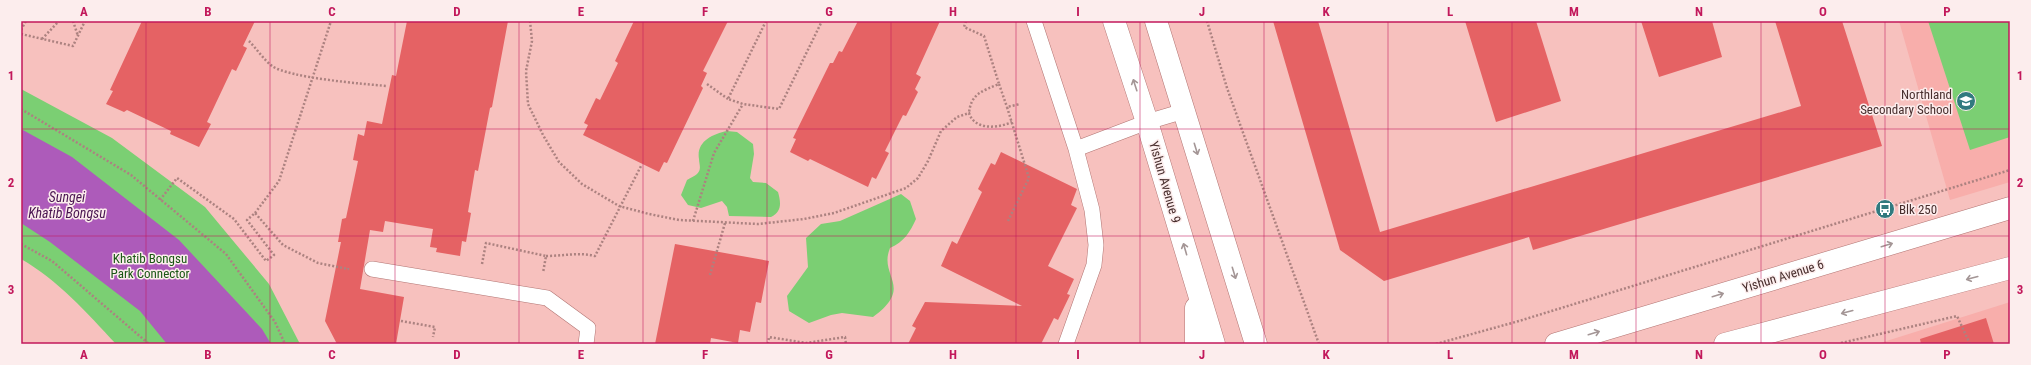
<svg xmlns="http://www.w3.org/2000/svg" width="2031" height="365" font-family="'Roboto Condensed',sans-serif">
	<rect width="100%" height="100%" fill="#f7c1be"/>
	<path fill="#f8aeab" d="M1899,21H2010V182L1950,200Z
		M2010,302V344H1877L2007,303Z"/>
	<path fill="#7bcf73" d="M1928,21H2010V137L1970,150Z
		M21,89L112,138L205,207L269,284L300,344H116C87,313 58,280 21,259Z
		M727,131L737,132L753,144L754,154L750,178L753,182L766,183L778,192C781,203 782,211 771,217L729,216L727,207L722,201L701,208L688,205L681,195L687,180C690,178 695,176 697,174C702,169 699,164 699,159C696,142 712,134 727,131Z
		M901,194L910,201L916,219C910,232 904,242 890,248C878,277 915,286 873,317L842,313L831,315L809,323L789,311L787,296L808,267L806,238L821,224L840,221Z"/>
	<path fill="#ad5bba" d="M21,129L72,157L179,240L262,329L271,344H167L140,311L50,242L21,223Z"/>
	<path fill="#e56264" d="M142,21H255L243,46L247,48L236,71L232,69L207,122L211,124L199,147L170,134L171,131L127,110L124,112L106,104L113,91L110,90Z
		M407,21H508L492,107L490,108L478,171L475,170L468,212L471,213L466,242L462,241L460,256L436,252L437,248L430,247L433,229L385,221L383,232L370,230L360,289L404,297L396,344H337L325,321L341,242H338L342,219L346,218L358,161L353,160L358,134L364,136L367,121L382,124L392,75L396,76Z
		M634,21H728L703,71L707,73L701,86L703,88L667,163L664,162L659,172L583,135L588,125L584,123L596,98L600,100L618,63L615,61Z
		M858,21H940L916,74L921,77L915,89L918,92L906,116L903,115L885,151L889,153L876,179L872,177L868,187L810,159L808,161L790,152L796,139L793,138L830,63H833L839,51L842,52Z
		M1273,21H1318L1380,232L1801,106L1775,21H1842L1882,146L1533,250L1529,237L1384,281L1340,250Z
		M1465,21H1536L1561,101L1496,122Z
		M1641,21H1712L1722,57L1659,77Z
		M1001,152L1077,189L1071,205L1077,208L1048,266L1074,279L1067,294L1070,295L1058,320L1054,318L1041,344H908L916,328L912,326L925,302L1022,306L941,266L952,241L957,244L982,192L978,189L991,163L995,165Z
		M675,244L769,261L761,303L756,302L750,332L740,330L738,343L711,338L710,344H655Z
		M1986,318L1994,344H1921L1920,339Z"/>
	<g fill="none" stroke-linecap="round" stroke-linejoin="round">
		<g stroke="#b27573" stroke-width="16">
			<path id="lane" d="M1034,21L1076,149L1092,210L1096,245L1094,265L1066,344
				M1076,149L1147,122L1184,111
				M372,269L547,298L588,328L586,344"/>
		</g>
		<g stroke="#b27573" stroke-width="23">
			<path id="secondary" d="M1114,21L1147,122L1214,344
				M1156,21L1256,344
				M1196,308V344
				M1556,344L2010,208
				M1725,344L2010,268"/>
		</g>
		<path stroke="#ac8280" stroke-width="2.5" stroke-dasharray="2 2" stroke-linecap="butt" d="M73,21L78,36
			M530,21L532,41L526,71L528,104L543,135L559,162L582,184L619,206L649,214L679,220L758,224L804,219L834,213L906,188L918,178L928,161L941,131L957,117L969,113C975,131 999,128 1012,122
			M766,21L728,99L743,104L779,109L822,21
			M966,21L964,27L984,36L999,84C983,91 971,93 969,113
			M1207,21L1227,88L1319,344
			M21,30L26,21
			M21,34L73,46L85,21
			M42,39L59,21
			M249,41C256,48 264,60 272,66C289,78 364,84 387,86
			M707,84L728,99
			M999,84L1007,107
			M21,109L131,175L226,254L275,322L285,344
			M160,200L177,178L234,219L266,261L274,255L247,220L255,213L283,245L318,263L348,269V268
			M255,213L279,181L331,21
			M693,221L714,153L743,104
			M1008,221L1029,178L1007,107L1020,104
			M21,244L52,261L149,344
			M546,256C563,256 579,252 595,256L641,166
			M482,264L486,243L546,256L543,273
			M710,275L725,223
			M401,321L435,327L433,337
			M1841,343L1957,316L1970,344
			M768,344L769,337L806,343L845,337L846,344
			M1436,344L1519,321L2010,170"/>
		<use href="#lane" stroke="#fff" stroke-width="15"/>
		<use href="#secondary" stroke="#fff" stroke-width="22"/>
	</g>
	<defs><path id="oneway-shaft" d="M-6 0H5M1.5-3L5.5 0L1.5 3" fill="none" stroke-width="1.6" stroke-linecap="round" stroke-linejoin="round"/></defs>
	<g stroke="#a49696">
		<use href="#oneway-shaft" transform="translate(1135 85) rotate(-108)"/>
		<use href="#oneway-shaft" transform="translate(1196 149) rotate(73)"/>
		<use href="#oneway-shaft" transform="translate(1887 245) rotate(-17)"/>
		<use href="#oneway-shaft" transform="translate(1185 249) rotate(-106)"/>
		<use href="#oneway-shaft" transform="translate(1234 273) rotate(73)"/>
		<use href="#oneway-shaft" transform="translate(1972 278) rotate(165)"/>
		<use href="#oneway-shaft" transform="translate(1718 295) rotate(-17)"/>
		<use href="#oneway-shaft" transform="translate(1847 312) rotate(165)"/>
		<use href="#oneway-shaft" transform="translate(1594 333) rotate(-17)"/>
	</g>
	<path fill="none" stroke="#c2185b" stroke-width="1" stroke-opacity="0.55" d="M146,21V344M270,21V344M395,21V344M519,21V344M643,21V344M767,21V344M891,21V344M1016,21V344M1140,21V344M1264,21V344M1388,21V344M1512,21V344M1636,21V344M1761,21V344M1885,21V344M21,129H2010M21,236H2010"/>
	<defs>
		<g id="school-disc" transform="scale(1)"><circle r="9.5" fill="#317a7f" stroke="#fceded"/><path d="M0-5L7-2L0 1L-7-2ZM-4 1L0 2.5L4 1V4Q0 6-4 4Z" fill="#fff"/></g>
		<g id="bus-disc" transform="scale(1)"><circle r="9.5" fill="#317a7f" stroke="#fceded"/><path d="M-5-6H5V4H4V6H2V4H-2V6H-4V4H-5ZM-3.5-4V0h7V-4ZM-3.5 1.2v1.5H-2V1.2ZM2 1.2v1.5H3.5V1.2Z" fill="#fff"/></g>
	</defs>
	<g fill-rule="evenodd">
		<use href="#school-disc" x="1966" y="101"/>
		<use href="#bus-disc" x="1885" y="209"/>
	</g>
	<g text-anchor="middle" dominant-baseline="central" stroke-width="3" stroke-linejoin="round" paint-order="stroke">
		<g font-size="13" fill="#482e2d" stroke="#fceded" text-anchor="end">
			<text x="1952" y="94">Northland<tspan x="1952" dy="15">Secondary School</tspan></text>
			<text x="1899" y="209" text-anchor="start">Blk 250</text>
		</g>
		<g font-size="13" fill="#482e2d" stroke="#fceded">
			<text transform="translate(1165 182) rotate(74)">Yishun Avenue 9</text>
			<text transform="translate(1783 276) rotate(-17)">Yishun Avenue 6</text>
		</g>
		<g font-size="13" fill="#1a5715" stroke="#fceded">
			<text x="150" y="258">Khatib Bongsu<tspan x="150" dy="15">Park Connector</tspan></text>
		</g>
		<g font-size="14" font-style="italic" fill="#491451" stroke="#fceded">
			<text x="67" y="197">Sungei<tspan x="67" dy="16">Khatib Bongsu</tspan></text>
		</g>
	</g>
	<rect width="2031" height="365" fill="none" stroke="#fceded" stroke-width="44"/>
	<rect x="22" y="22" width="1987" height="321" fill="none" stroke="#c2185b" stroke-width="1.5"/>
	<g font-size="13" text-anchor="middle" font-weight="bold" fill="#c2185b">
		<text x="84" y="16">A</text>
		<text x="208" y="16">B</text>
		<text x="332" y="16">C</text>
		<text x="457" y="16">D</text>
		<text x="581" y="16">E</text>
		<text x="705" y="16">F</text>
		<text x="829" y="16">G</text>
		<text x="953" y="16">H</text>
		<text x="1078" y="16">I</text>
		<text x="1202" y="16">J</text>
		<text x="1326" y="16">K</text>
		<text x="1450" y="16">L</text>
		<text x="1574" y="16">M</text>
		<text x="1699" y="16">N</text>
		<text x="1823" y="16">O</text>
		<text x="1947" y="16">P</text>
		<text x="11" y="80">1</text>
		<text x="2020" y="80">1</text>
		<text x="11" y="187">2</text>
		<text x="2020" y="187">2</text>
		<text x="11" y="294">3</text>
		<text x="2020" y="294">3</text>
		<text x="84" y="359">A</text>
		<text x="208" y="359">B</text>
		<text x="332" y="359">C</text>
		<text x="457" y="359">D</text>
		<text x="581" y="359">E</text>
		<text x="705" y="359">F</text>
		<text x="829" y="359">G</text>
		<text x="953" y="359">H</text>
		<text x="1078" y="359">I</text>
		<text x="1202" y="359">J</text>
		<text x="1326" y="359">K</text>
		<text x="1450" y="359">L</text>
		<text x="1574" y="359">M</text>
		<text x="1699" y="359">N</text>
		<text x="1823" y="359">O</text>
		<text x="1947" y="359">P</text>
	</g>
</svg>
